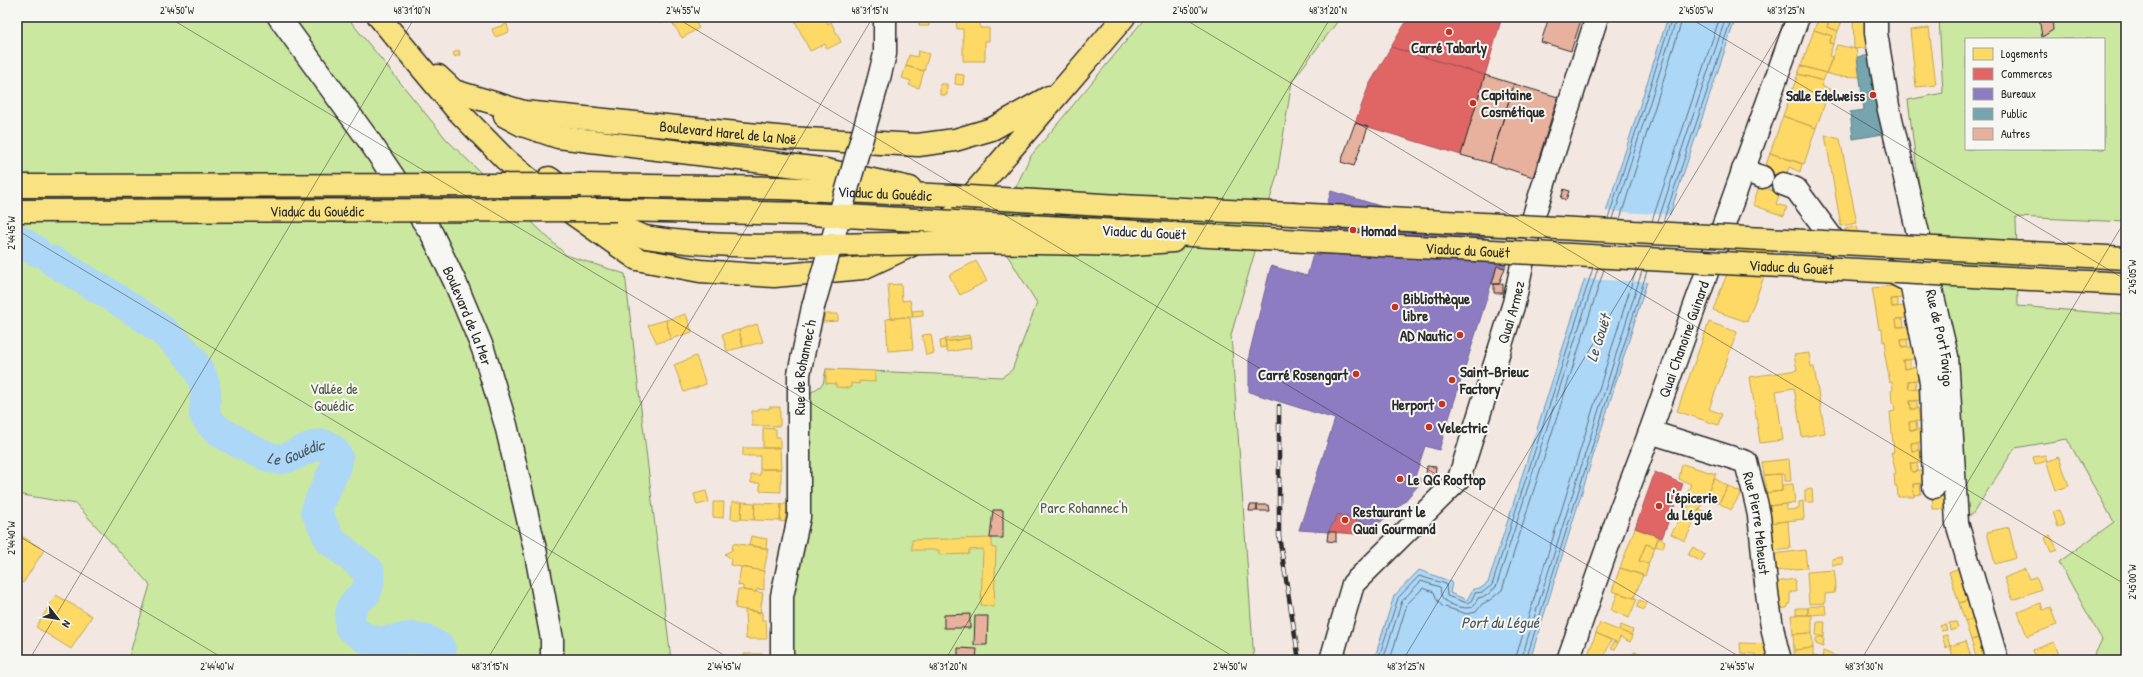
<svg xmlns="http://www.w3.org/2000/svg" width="2143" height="677" font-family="'Patrick Hand',sans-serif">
	<rect width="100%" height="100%" fill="#f3e8e1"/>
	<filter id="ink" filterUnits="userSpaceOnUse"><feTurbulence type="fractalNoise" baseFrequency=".025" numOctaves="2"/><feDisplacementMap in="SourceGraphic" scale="8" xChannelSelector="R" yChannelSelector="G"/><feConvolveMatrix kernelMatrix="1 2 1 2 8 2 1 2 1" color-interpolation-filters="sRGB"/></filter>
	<g filter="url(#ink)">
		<path fill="#cbe8a0" stroke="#7b8a66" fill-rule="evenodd" d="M17,17H347L447,140L566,255L625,274L671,660H128L150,585L76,504L17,494Z
			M1146,17H1341L1292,81L1277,175L1231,335L1254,660H790V606L808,395L823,384L826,369L1002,377L1012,370L1037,303L994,234L1030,157Z
			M1939,17H2126V222L2016,217L2018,306L2126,315V660H2091L2102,640L2059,562L2114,522L2067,439L2015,448L1972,515L1961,513L1908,100L1943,93ZM1966,39H2104V149H1966Z"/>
		<path fill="#acd7f7" stroke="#7892a5" d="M1668,17H1736L1645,288L1530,660H1374L1394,596L1419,570L1452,582L1450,593L1467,600L1473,589L1481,588L1488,583Z"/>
		<path fill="#f3e8e1" d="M1604,211L1672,215L1650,282L1583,279Z"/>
		<path fill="#ffd966" stroke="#bfa554" d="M657,17H671L661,23Z
			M674,17H693L699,28L682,38L670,19Z
			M793,17H833L826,20L828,24L831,22L841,42L827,49L825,44L810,51Z
			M919,17H929V26H919Z
			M1819,17H1831L1827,27L1838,31L1833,44L1829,43L1832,36L1814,30Z
			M1831,17L1842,21L1838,31L1827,27Z
			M1853,17H1872L1874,47L1854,49Z
			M956,21H980V28H989V41H985V61H963V29H957Z
			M507,24L509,32L495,37L492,29Z
			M1929,28L1936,85L1916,87L1910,30Z
			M1814,30L1832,36L1829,43L1833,44L1829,56L1833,57L1826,73L1801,66Z
			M1837,45L1856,49L1860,77L1836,76L1826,73Z
			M459,50L460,55L455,57L453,53Z
			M918,51L929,54L924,71L906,66L909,55L917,57Z
			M906,66L924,71L919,88L909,85L911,81L902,78Z
			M1801,66L1826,73L1823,81L1798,74Z
			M956,74L964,75L963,85L955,84Z
			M1798,74L1823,81L1821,86L1830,89L1816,128L1783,116Z
			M940,84H947V95H940Z
			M1783,116L1816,128L1804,164L1770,153Z
			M1825,135L1840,139L1857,223L1841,226Z
			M1770,153L1802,164L1800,172L1789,167L1785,178L1764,171Z
			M1759,186L1780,193L1776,204L1787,207L1784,216L1753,205Z
			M1857,226L1860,243L1848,245L1845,229Z
			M1744,230L1775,239L1772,255L1747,322L1713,310Z
			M976,261L987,281L960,295L949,275Z
			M901,284L902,301L910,300L913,317L891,318L888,285Z
			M1900,285L1902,298L1891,299L1892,307L1905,306L1907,318L1896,319L1897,327L1910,326L1911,339L1901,340L1902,348L1912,347L1914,359L1903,360L1904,369L1916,367L1918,380L1908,381L1909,389L1919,388L1920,400L1910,401L1911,409L1918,408L1920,421L1909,422L1910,430L1920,429L1922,442L1911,443L1912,451L1920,450L1921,463H1910L1912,472L1922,471L1924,483L1913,484L1914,497H1898L1897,486H1895L1894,474L1896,473L1891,453H1894L1890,412L1895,411L1894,403H1892L1891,391L1893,390L1892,382L1890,383L1884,350L1886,349L1885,341L1883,342L1882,329H1879L1872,288Z
			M1891,299H1898V306L1892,307Z
			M923,310V316L913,317L912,311Z
			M686,314L692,332L671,339L666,320Z
			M825,314H838V321L823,322Z
			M903,317L910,318L913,349L888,351L886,319Z
			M1896,319H1903L1904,327H1897Z
			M666,320L671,339L657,343L648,325Z
			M1709,322L1737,332L1709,409L1722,414L1718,425L1677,411Z
			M757,324L763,342L743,347L739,330Z
			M739,330L743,347L727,351L722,334Z
			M931,334L934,353L926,355L922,335Z
			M969,335L970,338L945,342V339Z
			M970,338L971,348L947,352L945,342Z
			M1907,339L1908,347L1902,348L1901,340Z
			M945,340L946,348L941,349L940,341Z
			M1809,353L1811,367H1814L1825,433L1802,437L1794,388L1776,391L1783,440L1760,443L1750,377L1797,370L1794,355Z
			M696,356L706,384L684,392L674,365Z
			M1903,360H1910V368L1904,369Z
			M826,369L875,371V382L859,381V384L851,383V387L848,388L836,387V384L826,383Z
			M1915,380L1916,388L1909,389L1908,381Z
			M1910,401H1917V409H1911Z
			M769,407H780V426H752V411H758L759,408L769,409Z
			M1916,421L1917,430H1910L1909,422Z
			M763,428L776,429V437H780V448H763Z
			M1918,442L1919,450L1912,451L1911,443Z
			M743,448H780L781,469H760V456H743Z
			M2045,455L2047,461L2059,457L2069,486L2056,490L2046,461L2035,465L2033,457Z
			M1789,459L1791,481H1785V475L1781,474L1764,475L1762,462Z
			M1910,463H1917L1918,471L1912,472Z
			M1682,464L1716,474L1685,541L1671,534L1690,502L1684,500L1691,484L1679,479Z
			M760,469H781V492L760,491V483H751V475H760Z
			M1781,474L1782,491L1766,493L1764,475Z
			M1714,478L1728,486L1719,503L1705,497Z
			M1793,484L1795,503L1767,506L1766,493L1782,491V485Z
			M1913,484H1920L1921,494L1914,495Z
			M1728,486L1741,493L1731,510L1719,503Z
			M1812,489L1813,502H1805V490Z
			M706,491L709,502L697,505L694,494Z
			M1932,496H1952L1954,509H1933Z
			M1803,501L1804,519L1769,523L1767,506L1786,504V510L1799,509V502Z
			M713,502H724L723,518L713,517Z
			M732,502H742L741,519H731Z
			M742,502L755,503L754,520L741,519Z
			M755,503L781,504L780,521L754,520Z
			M781,504H788L785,522L780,521Z
			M1699,509L1707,513L1703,521L1696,517Z
			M2059,510L2064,525L2058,527L2053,512Z
			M1788,521L1790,549L1772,551L1769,523Z
			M2009,527L2016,558L1995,564L1987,532Z
			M1635,528L1659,537L1655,547L1646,544L1639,561L1649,564L1645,576L1620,568Z
			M17,533L44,550L23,583L17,579Z
			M2050,535L2058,550L2051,552L2045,538Z
			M751,536L767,539L766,548L749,545Z
			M992,538V548H996L994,607L981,605L983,549L969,550V554L939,555V550H912V540Z
			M1658,538L1665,541L1663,548L1655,546Z
			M733,543L768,549L764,571L730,565L731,559L725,554L732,550Z
			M1646,544L1655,547L1648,564L1639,561Z
			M1693,547L1705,555L1701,561L1688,555Z
			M1805,550L1807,568L1774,571L1773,554Z
			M1842,557L1843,564L1832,565V559Z
			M1965,566L1975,598L1959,603L1949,572Z
			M741,567L764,571V590L757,589L756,592L743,590V586L738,585Z
			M1620,568L1643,575L1634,598L1612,591Z
			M2025,569L2029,579L2036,577L2041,589L2013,600L2004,578Z
			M1834,570L1836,584L1834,593L1825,594V603L1809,604L1807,572Z
			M1795,579L1796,592H1790V602L1787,608L1778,609L1776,582Z
			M738,589L763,593L760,613L735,608Z
			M1618,593L1637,599L1629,618L1611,610Z
			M56,595L92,616L71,649L36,627Z
			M1975,598L1981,618L1965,621L1959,603Z
			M1639,600L1647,603L1644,610L1637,607Z
			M2041,603L2043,610L2050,607L2057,625L2027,636L2018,612Z
			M1825,605L1826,614L1808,615V607Z
			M1796,608H1808V615H1796Z
			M745,610L762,612V620H766L767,639H746Z
			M1791,615H1812V633L1793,634Z
			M1981,618L1987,636L1971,640L1965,621Z
			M1817,622H1825L1824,637L1816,635Z
			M1956,622L1958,628L1950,631L1949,623Z
			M1600,623L1631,635L1633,636L1630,642L1620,637L1618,643L1614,641L1596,633Z
			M1945,624L1947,630L1941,631L1940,626Z
			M1621,625L1633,630L1631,635L1619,630Z
			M1596,633L1611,640L1603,660H1586Z
			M1812,633L1813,648L1794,650L1793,634Z
			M1947,635L1950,646L1946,648L1942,636Z
			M1987,636L1990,658L1977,660L1971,640Z
			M1820,637H1824L1823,647L1816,644V638Z
			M1614,641L1618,643L1615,649L1611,648Z
			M1966,641L1972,660H1954L1950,646Z
			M2054,642L2061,660L2035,659L2032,650Z
			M1740,643L1770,644L1772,660H1756L1755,654L1741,653Z
			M1813,648V656L1822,658V660H1795L1794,650Z
			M1823,651L1845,660H1822Z
			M1634,652L1642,654L1641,660H1633Z
			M744,654H764V660H744Z"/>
		<path fill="#e06666" stroke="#aa5454" d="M1409,17H1502L1485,75L1391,47Z
			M1391,47L1485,75L1461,155L1355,123L1369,85Z
			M1655,472L1683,484L1662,538L1635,528Z
			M1338,514L1374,526L1355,534L1328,532Z"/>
		<path fill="#8e7cc3" stroke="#706495" d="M1331,191L1511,246L1505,268L1497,266L1439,450L1425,446L1415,477L1423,480L1404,502L1378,524L1374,526L1338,514L1328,532L1299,530L1335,419L1249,392V355L1271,266L1307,276Z"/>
		<path fill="#76a5af" stroke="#608087" d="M1878,54L1883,134L1853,139L1850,112L1864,110L1857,57Z"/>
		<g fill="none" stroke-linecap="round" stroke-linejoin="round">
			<path stroke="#5f707d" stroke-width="1" d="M1608,219L1672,17
				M1613,219L1677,17
				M1620,219L1683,17
				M1652,221L1720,17
				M1658,221L1726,17
				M1663,222L1732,17
				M1378,660L1398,598L1419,576L1446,584L1447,596L1467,603L1471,601L1475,593L1483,592L1492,585L1593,268
				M1383,660L1402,601L1421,581L1440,587C1441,590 1440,594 1442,597C1446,605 1465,610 1473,607L1478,598L1486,596L1496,587L1598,268
				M1390,660L1407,604L1423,588L1434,592L1437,600L1442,606L1467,614L1476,612L1482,604L1490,600L1502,590L1604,269
				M1515,660L1636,270
				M1521,660L1642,271
				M1526,660L1647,271"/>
			<g stroke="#acd7f7" stroke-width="31">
				<path d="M17,239L36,251"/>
				<path id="s1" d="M53,261C95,287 183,331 202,377C207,389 206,400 204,413C206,417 209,422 212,425C221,434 267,460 280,459C301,458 323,428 338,458C333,477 322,493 316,511L330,540L369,571V583L366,593C350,604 350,609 350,627L365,638L380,642L413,637L428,641L440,648L442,660"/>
			</g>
		</g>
		<path fill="#e8b19e" stroke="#2b2b2b" d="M1549,17H1582L1571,51L1541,42Z
			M2039,17H2052L2053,30L2042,37Z
			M1485,75L1514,84L1490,163L1461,155Z
			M1514,84L1558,97L1533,177L1490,163Z
			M1355,123L1368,127L1354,166L1341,162Z
			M1564,189L1569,191L1566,200L1561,198Z
			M1497,266L1505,268L1499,284H1492Z
			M1494,284H1503V293H1494Z
			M1427,466L1436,467L1435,476L1426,475Z
			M1250,505H1257V511H1249Z
			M1257,505H1268L1269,511H1257Z
			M993,510H1003V538H990Z
			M1328,532H1336V542L1327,541Z
			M970,614V628H944V615Z
			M975,616H988L987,645H974Z
			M958,648L977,649L976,660H958Z"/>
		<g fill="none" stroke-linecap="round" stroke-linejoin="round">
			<g stroke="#2b2b2b" stroke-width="25">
				<g id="minor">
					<path id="s2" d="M279,17L370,142L432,234L455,282L483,349L506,425L535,549L552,639V660"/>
					<path id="s3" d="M1876,17V33L1888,106L1947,356L1957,523L1997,660"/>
					<path d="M878,82L885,54V17"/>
					<path d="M1743,170L1762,177"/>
					<path d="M1783,184L1796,189L1838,246L1911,282L1931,382L1934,487"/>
					<path id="s4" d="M1650,432L1746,462C1750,480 1756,498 1759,516C1765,564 1766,613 1780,660"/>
					<path id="s5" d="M782,660V596L799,517V374L813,307"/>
					<path id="s6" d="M1331,660L1353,584L1459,479L1514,303L1528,236L1538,202L1597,17"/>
					<path id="s7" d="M1568,660L1620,511L1650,432L1798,17"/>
				</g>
			</g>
			<g stroke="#2b2b2b" stroke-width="25">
				<g id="major">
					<path d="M379,17L455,108L505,159L556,202L637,259L700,271L774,276L863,268L912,245L955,215L1124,17"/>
					<path id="s8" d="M438,76L454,91L524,112L788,138L918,145L955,140L992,129L1049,97"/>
					<path d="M505,116L522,125L558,137L821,169L910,188"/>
					<path d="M549,178C580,200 609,225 645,237"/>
					<path d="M1118,245L1173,241"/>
				</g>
			</g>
			<g stroke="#2b2b2b" stroke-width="25">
				<g id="highway">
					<path id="s9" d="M581,185L780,188L953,196"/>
					<path d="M1120,206L1292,214"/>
					<path d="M616,210L809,214"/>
					<path d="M1119,231L1227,237"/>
				</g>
			</g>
			<use href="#minor" stroke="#f6f6f2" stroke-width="22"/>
			<use href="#major" stroke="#f8e281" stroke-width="22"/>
			<use href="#highway" stroke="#f8e281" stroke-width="22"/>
			<g stroke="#2b2b2b" stroke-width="4.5">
				<path id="rail" d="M1279,406V536L1299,660"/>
			</g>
			<use href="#rail" stroke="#f6f6f2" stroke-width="3" stroke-dasharray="9" stroke-linecap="butt"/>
			<g stroke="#2b2b2b" stroke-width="25" stroke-linecap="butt">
				<path id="minor-bridge" d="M813,307L878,82"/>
			</g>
			<g stroke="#2b2b2b" stroke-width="25" stroke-linecap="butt">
				<path id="major-bridge" d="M645,237C726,250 806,245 887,244C964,242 1041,242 1118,245"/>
			</g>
			<g stroke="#2b2b2b" stroke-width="25" stroke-linecap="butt">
				<g id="highway-bridge">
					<path d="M17,186L581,185"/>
					<path d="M953,196L1120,206"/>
					<path id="s10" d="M17,211L616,210"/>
					<path d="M809,214L1119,231"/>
					<path d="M1292,214L2126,258"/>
					<path id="s11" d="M1227,237L2126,284"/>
				</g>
			</g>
			<use href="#minor-bridge" stroke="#f6f6f2" stroke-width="22"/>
			<use href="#major-bridge" stroke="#f8e281" stroke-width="22"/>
			<use href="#highway-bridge" stroke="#f8e281" stroke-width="22"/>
		</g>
	</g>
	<path fill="none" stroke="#2b2b2b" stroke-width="1" stroke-opacity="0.45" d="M168,17L1239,660M675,17L1745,660M1181,17L2126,585M1688,17L2126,280M17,230L732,660M17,535L226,660M29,660L415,17M487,660L873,17M945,660L1331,17M1403,660L1789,17M1861,660L2126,219"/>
	<g fill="#c8321e" stroke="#f6f6f2" stroke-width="1.5">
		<circle cx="1449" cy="32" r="4"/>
		<circle cx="1873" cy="95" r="4"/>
		<circle cx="1473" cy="103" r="4"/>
		<circle cx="1353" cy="230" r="4"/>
		<circle cx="1395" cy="307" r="4"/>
		<circle cx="1460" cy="335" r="4"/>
		<circle cx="1356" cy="374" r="4"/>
		<circle cx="1452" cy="380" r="4"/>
		<circle cx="1442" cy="404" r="4"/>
		<circle cx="1429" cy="427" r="4"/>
		<circle cx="1400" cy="479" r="4"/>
		<circle cx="1659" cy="506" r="4"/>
		<circle cx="1345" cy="520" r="4"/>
	</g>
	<g text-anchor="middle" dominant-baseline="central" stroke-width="4" stroke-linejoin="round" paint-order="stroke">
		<g font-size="15" font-weight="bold" fill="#2b2b2b" stroke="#f6f6f2" text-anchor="start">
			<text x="1449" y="47" text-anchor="middle">Carré Tabarly</text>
			<text x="1481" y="94">Capitaine<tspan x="1481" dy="17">Cosmétique</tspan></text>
			<text x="1865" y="95" text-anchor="end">Salle Edelweiss</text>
			<text x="1361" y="230">Homad</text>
			<text x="1403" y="298">Bibliothèque<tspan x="1403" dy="17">libre</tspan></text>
			<text x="1452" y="335" text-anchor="end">AD Nautic</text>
			<text x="1460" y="371">Saint-Brieuc<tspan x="1460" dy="17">Factory</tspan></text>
			<text x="1348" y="374" text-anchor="end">Carré Rosengart</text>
			<text x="1434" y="404" text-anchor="end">Herport</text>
			<text x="1437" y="427">Velectric</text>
			<text x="1408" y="479">Le QG Rooftop</text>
			<text x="1667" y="497">L'épicerie<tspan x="1667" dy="17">du Légué</tspan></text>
			<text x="1353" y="511">Restaurant le<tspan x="1353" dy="17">Quai Gourmand</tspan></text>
		</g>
		<g font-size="15" fill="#2b2b2b" stroke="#f6f6f2">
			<text stroke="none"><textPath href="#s8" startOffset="300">Boulevard Harel de la Noë</textPath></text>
			<text stroke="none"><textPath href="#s9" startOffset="304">Viaduc du Gouédic</textPath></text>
			<text stroke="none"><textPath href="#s10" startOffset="300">Viaduc du Gouédic</textPath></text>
			<text transform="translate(1144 232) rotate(3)">Viaduc du Gouët</text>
			<text stroke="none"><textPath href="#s11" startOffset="241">Viaduc du Gouët</textPath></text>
			<text stroke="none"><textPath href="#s11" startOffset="565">Viaduc du Gouët</textPath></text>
			<text stroke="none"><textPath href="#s6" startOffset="403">Quai Armez</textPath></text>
			<text stroke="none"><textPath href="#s2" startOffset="355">Boulevard de la Mer</textPath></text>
			<text stroke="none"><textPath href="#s3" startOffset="328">Rue de Port Favigo</textPath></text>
			<text stroke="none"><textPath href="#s7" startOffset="341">Quai Chanoine Guinard</textPath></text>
			<text stroke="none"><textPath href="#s5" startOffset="295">Rue de Rohannec'h</textPath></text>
			<text stroke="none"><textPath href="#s4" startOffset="163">Rue Pierre Meheust</textPath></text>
		</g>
		<g font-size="15" fill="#535a48" stroke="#f6f6f2">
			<text x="334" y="388">Vallée de<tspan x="334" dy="17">Gouédic</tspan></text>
			<text x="1084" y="507">Parc Rohannec'h</text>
		</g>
		<g font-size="16" font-style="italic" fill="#4b565e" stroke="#f6f6f2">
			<text transform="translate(1598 338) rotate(-72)">Le Gouët</text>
			<text stroke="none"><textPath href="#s1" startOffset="336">Le Gouédic</textPath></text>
			<text x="1500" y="622">Port du Légué</text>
		</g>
	</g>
	<rect width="2143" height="677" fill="none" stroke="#f6f6f2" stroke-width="44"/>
	<rect x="1965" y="38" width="140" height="112" fill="#f6f6f2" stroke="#a5a5a2"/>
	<rect x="1973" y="48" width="20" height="12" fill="#ffd966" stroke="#a5a5a2"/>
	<text x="2001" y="58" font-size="12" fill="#2b2b2b">Logements</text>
	<rect x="1973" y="68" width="20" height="12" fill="#e06666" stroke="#a5a5a2"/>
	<text x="2001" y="78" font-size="12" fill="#2b2b2b">Commerces</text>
	<rect x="1973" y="88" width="20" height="12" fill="#8e7cc3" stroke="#a5a5a2"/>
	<text x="2001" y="98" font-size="12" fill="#2b2b2b">Bureaux</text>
	<rect x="1973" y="108" width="20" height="12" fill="#76a5af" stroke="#a5a5a2"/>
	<text x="2001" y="118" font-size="12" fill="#2b2b2b">Public</text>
	<rect x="1973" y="128" width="20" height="12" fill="#e8b19e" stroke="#a5a5a2"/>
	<text x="2001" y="138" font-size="12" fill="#2b2b2b">Autres</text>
	<g transform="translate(58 619) rotate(121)" stroke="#f6f6f2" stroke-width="3" paint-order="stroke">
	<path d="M0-3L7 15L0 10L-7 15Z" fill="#2b2b2b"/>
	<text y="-6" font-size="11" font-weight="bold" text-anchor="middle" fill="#2b2b2b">N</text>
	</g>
	<rect x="22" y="22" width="2099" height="633" fill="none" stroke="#2b2b2b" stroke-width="1.5"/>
	<g font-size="10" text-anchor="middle" fill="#2b2b2b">
		<text x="177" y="14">2°44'50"W</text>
		<text x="412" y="14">48°31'10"N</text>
		<text x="683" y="14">2°44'55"W</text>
		<text x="870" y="14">48°31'15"N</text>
		<text x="1190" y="14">2°45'00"W</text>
		<text x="1328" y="14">48°31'20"N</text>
		<text x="1696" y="14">2°45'05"W</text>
		<text x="1786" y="14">48°31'25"N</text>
		<text transform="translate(11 233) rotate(-90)" y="4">2°44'45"W</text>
		<text transform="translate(2132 277) rotate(-90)" y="4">2°45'05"W</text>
		<text transform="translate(11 538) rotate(-90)" y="4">2°44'40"W</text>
		<text transform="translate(2132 582) rotate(-90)" y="4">2°45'00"W</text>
		<text x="217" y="670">2°44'40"W</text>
		<text x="490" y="670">48°31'15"N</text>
		<text x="724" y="670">2°44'45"W</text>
		<text x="948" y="670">48°31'20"N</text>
		<text x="1230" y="670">2°44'50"W</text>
		<text x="1406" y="670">48°31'25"N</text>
		<text x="1737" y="670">2°44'55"W</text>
		<text x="1864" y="670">48°31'30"N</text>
	</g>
</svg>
